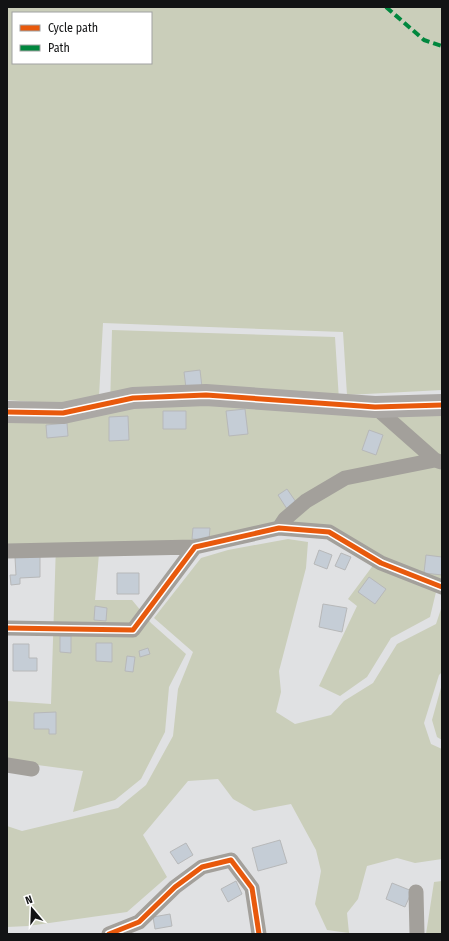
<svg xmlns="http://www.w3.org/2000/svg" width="449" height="941" font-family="'Fira Sans Condensed',sans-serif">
	<rect width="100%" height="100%" fill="#e0e1e3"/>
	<path fill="#caceba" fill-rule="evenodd" d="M7,7H442V390L347,395L343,332L103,323L99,396L56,404L7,400ZM13,13H151V63H13Z
		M112,330L335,337L339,400L442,412V593L436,592L430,617L391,638L367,677L340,696L319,686L357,606L348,599L380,556L338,529L185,543L100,542L95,600H132L151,623L186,654L169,687L165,732L141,779L115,800L73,812L83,771L7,761V701L51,704L56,544H7V420L110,408Z
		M288,539L308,542L306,568L279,671L281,692L276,712L295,724L331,715L344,701L373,683L397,644L436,624L442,606V672L439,675L424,723L431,744L442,749V859L415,863L397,858L367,866L358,899L347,913L349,933L327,930L315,904L321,871L316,850L291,804L254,811L233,799L218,779L188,781L143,835L167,877L127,912L28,926L7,927V826L22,831L118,808L146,785L173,736L178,689L193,652L154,618L201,558L228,550Z
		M442,684V740L437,737L432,720Z
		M442,881V934H426L434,882Z"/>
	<path fill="#c5cdd6" stroke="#b7b8b9" d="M200,370L202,387L186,388L184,372Z
		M245,409L248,434L229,436L226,411Z
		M163,411H186V429H163Z
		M128,416L129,440L109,441V417Z
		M67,423L68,436L47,438L46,425Z
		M369,430L383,435L376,455L362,450Z
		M287,489L296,502L287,509L278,495Z
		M193,528H210L209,540L192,539Z
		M319,550L332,555L327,569L314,564Z
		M341,553L351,557L345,570L335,566Z
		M426,555L442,557V575L424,573Z
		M40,556V577L20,578V584L11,585L10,575H16L15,557Z
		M117,573H139V594H117Z
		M369,577L386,589L375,604L358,592Z
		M323,604L347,608L342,632L319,627Z
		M95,606L107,608L106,621L94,620Z
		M60,636H71V653L60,652Z
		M96,643H112V662L96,661Z
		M13,644H29V658H37V671H13Z
		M148,648L150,654L140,657L139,651Z
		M127,656L135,657L133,672L125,671Z
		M56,712V734H49V729H34V713Z
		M280,840L287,863L258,871L252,848Z
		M186,843L193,855L178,864L170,852Z
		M236,881L242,894L228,902L221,889Z
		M392,883L412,891L405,907L386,899Z
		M170,914L172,926L155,929L153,917Z"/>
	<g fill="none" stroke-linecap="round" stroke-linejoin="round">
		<path stroke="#a3a09b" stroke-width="15" d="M375,407L435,460L441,462
			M279,528L285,519L306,501L345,478L435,460
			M7,551L195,547
			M7,628L133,630L195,547L279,528L329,532L381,563L442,587
			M7,765L32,769
			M416,892L417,934
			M109,934L139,922L175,887L202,867L231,860L252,888L259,934"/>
		<path stroke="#aba8a5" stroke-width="22" d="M7,412L63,413L133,398L206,395L375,407L442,405"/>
		<path stroke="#00873e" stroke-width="4" stroke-dasharray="8 4" stroke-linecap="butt" d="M386,7L424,40L442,46"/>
		<g stroke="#fff" stroke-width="8">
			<path id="cycleway" d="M7,412L63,413L133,398L206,395L375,407L442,405
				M7,628L133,630L195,547L279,528L329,532L381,563L442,587
				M109,934L139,922L175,887L202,867L231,860L252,888L259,934"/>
		</g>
		<use href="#cycleway" stroke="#e8590c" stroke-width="5"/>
	</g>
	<rect width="449" height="941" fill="none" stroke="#121314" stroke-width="16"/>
	<rect x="12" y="12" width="140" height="52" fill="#ffffff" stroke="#a0a1a1"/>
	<rect x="20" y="25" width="20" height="6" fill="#e8590c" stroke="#a0a1a1"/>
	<text x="48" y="32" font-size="12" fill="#121314">Cycle path</text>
	<rect x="20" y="45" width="20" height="6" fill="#00873e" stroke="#a0a1a1"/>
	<text x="48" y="52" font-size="12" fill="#121314">Path</text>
	<g transform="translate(32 909) rotate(341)" stroke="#ffffff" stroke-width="3" paint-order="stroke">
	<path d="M0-3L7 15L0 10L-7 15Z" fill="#121314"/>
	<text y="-6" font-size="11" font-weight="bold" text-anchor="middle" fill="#121314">N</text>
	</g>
</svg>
